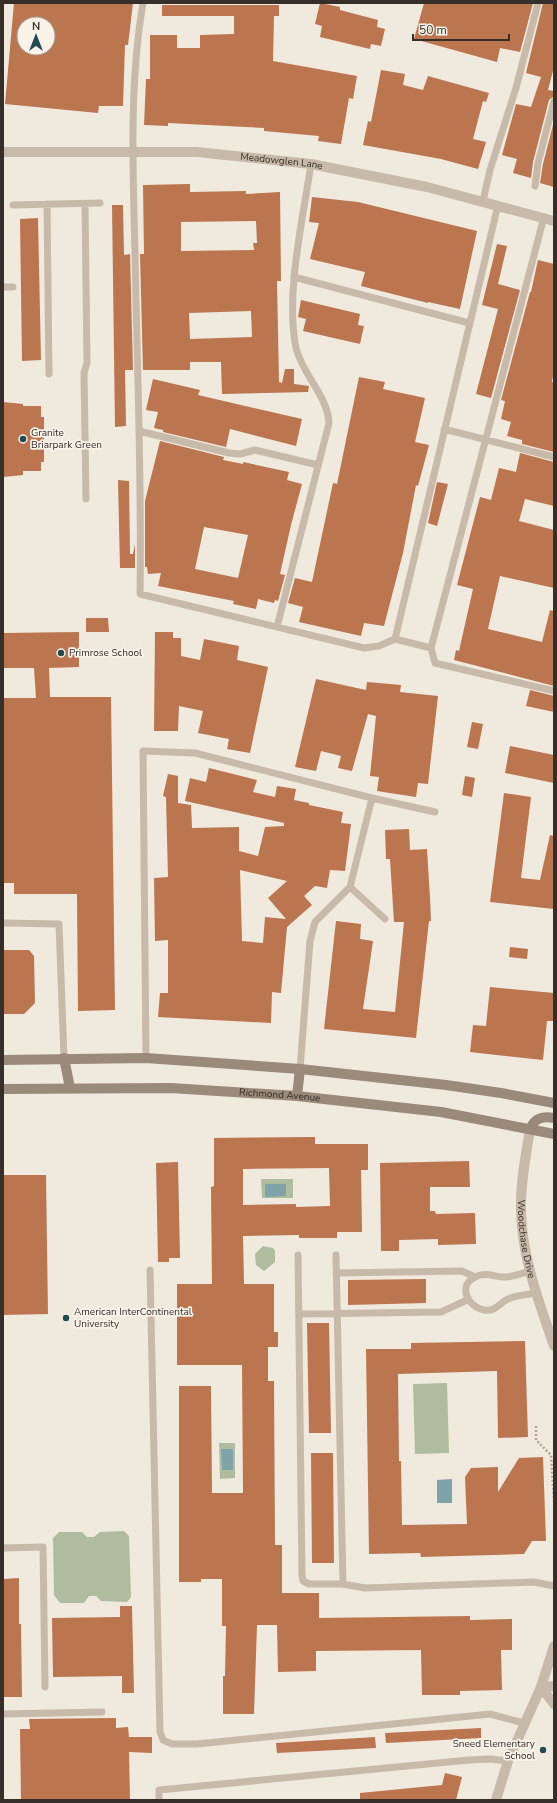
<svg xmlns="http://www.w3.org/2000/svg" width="557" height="1803" font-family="'Nunito Sans',sans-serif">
	<rect width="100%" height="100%" fill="#f0e9dd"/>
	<path fill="#afbd9e" d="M261,1179H293V1198H262Z
		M263,1246L273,1248L275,1251V1262L264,1271L256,1265L255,1254Z
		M447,1383L449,1453L415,1454L413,1384Z
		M219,1443H235V1478L220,1479Z
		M124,1531L129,1536L131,1597L127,1602L101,1601L96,1596H89L84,1603H60L54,1595L53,1538L59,1532H82L87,1537H94L100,1532Z"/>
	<path fill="#7ea4aa" d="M265,1184H286V1196L265,1197Z
		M221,1449H233V1470H222Z
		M452,1479V1503H437V1480Z"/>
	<path fill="#bb754f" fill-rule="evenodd" d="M14,3H133L128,45H125L123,106H99L98,113L5,104ZM24,24H48V48H24Z
		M320,3L340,7V10L378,20L377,27L385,29L381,46L371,44L370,49L320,37L322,26L315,24Z
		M424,3H533L520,52L500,48L497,62L414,39Z
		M543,3H554V67L548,90L554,91V96L549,100L533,162L531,178L513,173L517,159L502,155L516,104L531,107L541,77L526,73Z
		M162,5H279V16H274L273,61L357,76L353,99L349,98L341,144L318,141L319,136L264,131V128L168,123V126L144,125L146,79H150V35H177V48H200V35L234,34V16H162Z
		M381,70L405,74L403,85L423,90L428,76L489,93L486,102L483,101L473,139L486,142L478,169L441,159L363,145L368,121L371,122Z
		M554,121V187L540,183L543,164Z
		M190,184V192L246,191V194L280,192L281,281H277L279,382L282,383L285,369H294V384L309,386L308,392L222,394L221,362H190V370H143L140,254H144L143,185ZM256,221L257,243H253L254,250L181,251V222ZM251,311L252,337L190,339L189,313Z
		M312,197L358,202L477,231L460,309L428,302V303L361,286L365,272L310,259L319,223L309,222Z
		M112,205H123L124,255L130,254L133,370H125L126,426L115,427Z
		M38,218L41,360L22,361L20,219Z
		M497,244L507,246L498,284L520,290L491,398L476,394L498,309L482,305Z
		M538,260L554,264V371L552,382H554V452L522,444V440L507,436L511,422L501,419L505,401L501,400L530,292H531Z
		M301,300L360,314L358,325L364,326L360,344L303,331L306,319L298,317Z
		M359,377L385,382L383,389L425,398L415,442L429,445L418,486L416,485L403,553L384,626L364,623L361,636L299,622L303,607L288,603L295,578L312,582L333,483L337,484Z
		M153,379L200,390L198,395L302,419L296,446L230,429L226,447L163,432V430L154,428L158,412L146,410Z
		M3,402L23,404V406H41V417H44V462H41V471H23V475L3,477Z
		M160,441L224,457L223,460L243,464V462L289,472L287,480L302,484L291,525L280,574L285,575L278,601L275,600L274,603L258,599L256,609L233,604L234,601L158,586L161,573L148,574L147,567H145V501ZM204,527L248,535L238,578L195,569Z
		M520,453L554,462V506L525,499L519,521L554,530V588L500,576L488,629L542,642L550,610L554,611V686L454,660L456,650L459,651L473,589L457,585L480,497L491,500L499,468L516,472Z
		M118,480L129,481L130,554H133L135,544V568H120Z
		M437,482L448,484L437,526L428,523Z
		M86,618H108L109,632H86Z
		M79,632V667L49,668L50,697H111L115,1010L78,1011L77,894H14V883H3V698H36L34,668H3V633Z
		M155,632H173V638H181V656L200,660L204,639L239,646L237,660L268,667L250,753L227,749L229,739L198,733L203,711L179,706L178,731H154Z
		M316,679L366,690L367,682L401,685L400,692L438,696L428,784L418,783L416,797L377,791L379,777L370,776L376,716L368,714L352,771L338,768L341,756L321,751L316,771L295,767Z
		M530,690L554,696V712L526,706Z
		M472,722L483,724L478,749L467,747Z
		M510,746L554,755V783L505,773Z
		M209,768L257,780L253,792L275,797L277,786L296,789L294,800L309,803V805L343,812L341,823L351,824L345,871L330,870L327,888L315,886L304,896L312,905L287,927L281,993L272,992L271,1023L158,1017L160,993H168V940L155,941L154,878L168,877L166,797L163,796L168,774L178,776V803L191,805L192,828L239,827V851L258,856L265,827L284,826V823L185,801L190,778L206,782ZM240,870L287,881L268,898L286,919L265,917L263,943L242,941Z
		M465,776L475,778L472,797L462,795Z
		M504,793L531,797L521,878L540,880L550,835L554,836V909L490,902Z
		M409,829L410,850L427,849L430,898L431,921H429L416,1038L324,1029L336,921L361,924L360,939L373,941L363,1009L395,1012L404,922H394L390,859H386L385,830Z
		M510,947L528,949L527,959L509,957Z
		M3,950H29L34,956L35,1003L24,1014H3Z
		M490,987L554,993V1021H547L543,1060L470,1052L473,1025L486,1026Z
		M315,1137V1144H368V1170H361L362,1232H337V1238H299V1235L243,1236L244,1284H274V1332H278V1347H268V1381H274L275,1545H282V1593H319V1618L470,1616V1620L512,1619V1650H501L502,1690L460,1691V1695H422L421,1650L316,1651V1671L278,1672L277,1625H257L254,1714H223V1676H225L226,1626H222V1579H201V1582H179V1386H211L212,1493H243L242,1365H177V1284H212L211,1187L214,1186V1138ZM329,1168L330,1206L296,1207V1204L243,1205V1169Z
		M469,1161L470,1187H430V1211H435L436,1214L475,1213L476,1244L438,1245V1239L399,1240V1251H381L380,1163Z
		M178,1162L180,1258H169V1262H158L156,1163Z
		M3,1175H46L48,1314L3,1315Z
		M426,1279V1303L348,1305V1280Z
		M307,1323H329L331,1433H309Z
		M525,1341L528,1437L498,1438L497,1371L398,1374L399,1461H401L402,1525L467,1524L465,1477L471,1468L498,1467V1492L519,1458L543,1457L546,1541H532L524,1554L421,1557L420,1553L369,1554L366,1349H411V1343Z
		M311,1453H333L334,1563H312Z
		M19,1578V1624H21L22,1697H3V1579Z
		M120,1606H132L134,1693H122V1676L53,1677L52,1618L120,1617Z
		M116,1718V1728L128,1727L129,1737H152V1753L129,1752L130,1800H21L20,1729H30L29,1719Z
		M481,1728V1738L386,1743L385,1733Z
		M375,1737L376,1748L277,1753L276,1743Z
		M445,1773L462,1777L456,1800H360V1793L442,1785Z"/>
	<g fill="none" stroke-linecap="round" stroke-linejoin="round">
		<path stroke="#b2a494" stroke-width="2.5" stroke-dasharray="2 2" stroke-linecap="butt" d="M536,1426V1440L551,1455L554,1501"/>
		<path stroke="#c7baaa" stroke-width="7" d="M143,3C129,85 133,170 135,253C137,367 142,480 140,594L364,648L379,646L395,639L498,205
			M535,186L538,163L554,101
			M483,201L490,170L516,88L538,3
			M47,204L49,374
			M85,204L87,363L84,373L86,499
			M13,205L100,203
			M544,217L431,648L435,663L554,691
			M294,277L469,323
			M3,287H13
			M444,429L554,457
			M139,431L229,453L240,454L255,450L318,465
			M277,627L329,423C328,396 302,374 296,348C285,294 303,219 311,164
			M395,639L431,648
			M372,798L435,812
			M350,887L385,919
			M3,923L59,924L64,1058
			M146,1058L143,751L195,753L372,798L350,887L315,922L310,941L300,1069
			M298,1255L302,1575L303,1581L309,1584H343L365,1588L534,1582L554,1586
			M336,1255L343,1584
			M150,1270L160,1732L163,1740L172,1744H197L490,1714L524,1723
			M530,1271C522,1273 511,1278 502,1277C493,1276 484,1272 475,1277C457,1286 468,1307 484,1310C496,1312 499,1303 508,1299C516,1295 527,1295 535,1293
			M336,1273L462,1271L475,1277
			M299,1314L441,1312L467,1300
			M3,1548L43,1547L45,1687
			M3,1714L102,1712
			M159,1800V1790L469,1760L490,1759L508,1761"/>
		<g stroke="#c7baaa" stroke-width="10">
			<path id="s1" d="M530,1129C526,1155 520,1184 521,1211C522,1258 539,1302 554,1346"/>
			<path d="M541,1687L554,1704"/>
			<path d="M541,1687L554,1686"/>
			<path d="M496,1800L508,1761L541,1687L554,1646"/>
		</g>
		<path stroke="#c7baaa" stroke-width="10" id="s2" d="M3,152H197L311,164L427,187L554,221"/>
		<g stroke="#9a8a7b" stroke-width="10">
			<path d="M64,1058L70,1088"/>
			<path d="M3,1060L146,1058L300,1069L446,1085L501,1093L554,1103"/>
			<path id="s3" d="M3,1089L171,1088L297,1096L441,1112L554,1134"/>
			<path d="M297,1096L300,1069"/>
			<path d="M530,1129C535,1118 542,1116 554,1118"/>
		</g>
	</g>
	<g fill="#224a53" stroke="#f8f2e9" stroke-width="1.5">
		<circle cx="23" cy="439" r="4"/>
		<circle cx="61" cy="653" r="4"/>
		<circle cx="66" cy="1318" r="4"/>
		<circle cx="543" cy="1750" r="4"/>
	</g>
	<g text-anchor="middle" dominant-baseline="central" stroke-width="3.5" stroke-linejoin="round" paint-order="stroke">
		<g font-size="10" fill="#352e29" stroke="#f8f2e9">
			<text stroke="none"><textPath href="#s2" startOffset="279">Meadowglen Lane</textPath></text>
			<text stroke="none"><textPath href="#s3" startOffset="277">Richmond Avenue</textPath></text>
			<text stroke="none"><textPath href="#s1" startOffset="111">Woodchase Drive</textPath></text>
		</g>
		<g font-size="10" fill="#352e29" stroke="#f8f2e9" text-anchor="start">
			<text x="31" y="433">Granite<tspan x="31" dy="12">Briarpark Green</tspan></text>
			<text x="69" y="653">Primrose School</text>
			<text x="74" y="1312">American InterContinental<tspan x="74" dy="12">University</tspan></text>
			<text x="535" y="1744" text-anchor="end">Sneed Elementary<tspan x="535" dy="12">School</tspan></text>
		</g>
	</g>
	<rect width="557" height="1803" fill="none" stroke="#352e29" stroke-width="8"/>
	<g transform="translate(36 36)"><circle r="19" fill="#f8f2e9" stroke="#aaa49c"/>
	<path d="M0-3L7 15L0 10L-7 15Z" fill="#224a53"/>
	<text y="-6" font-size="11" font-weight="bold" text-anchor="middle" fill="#352e29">N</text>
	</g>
	<path d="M413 34v6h96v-6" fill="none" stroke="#352e29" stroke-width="2"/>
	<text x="419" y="34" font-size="12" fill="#352e29" stroke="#f8f2e9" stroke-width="3" paint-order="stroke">50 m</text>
</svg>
